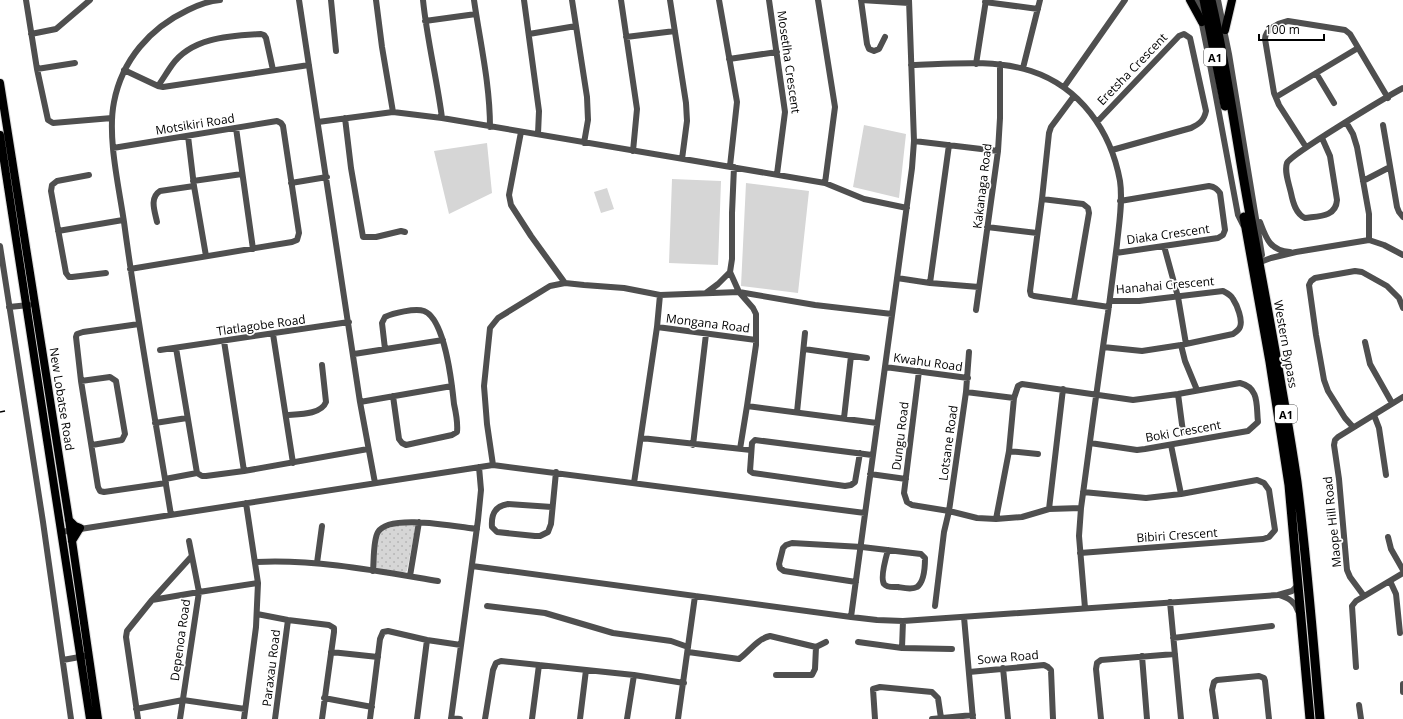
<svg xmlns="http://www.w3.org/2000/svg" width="1403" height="719" font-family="'Open Sans',sans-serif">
	<defs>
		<pattern id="park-dots" width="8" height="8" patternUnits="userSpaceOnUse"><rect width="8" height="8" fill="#d6d6d6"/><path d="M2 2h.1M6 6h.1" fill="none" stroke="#b6b6b6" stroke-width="1.8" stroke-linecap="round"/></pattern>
	</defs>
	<rect width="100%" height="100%" fill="#fff"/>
	<path fill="url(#park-dots)" d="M401,524L416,525L407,571L403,573L375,569L378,537L385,529Z"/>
	<path fill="#d6d6d6" d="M864,125L906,134L899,198L853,187Z
		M487,143L492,193L449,214L434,151Z
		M672,179L721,181L718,265L669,263Z
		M746,183L809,191L798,293L741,286Z
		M607,188L614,209L601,213L594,192Z"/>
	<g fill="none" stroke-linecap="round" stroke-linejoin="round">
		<g stroke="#dbdbdb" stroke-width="10">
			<path id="major" d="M1190,0L1202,22
				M1225,30L1232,0
				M0,83L69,520L98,719
				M0,135L90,719
				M69,520L75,526L80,528L72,541"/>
		</g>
		<g stroke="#dbdbdb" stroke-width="11">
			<path id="highway" d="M1204,0L1225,106
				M1211,0C1228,72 1237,147 1251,220C1267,307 1284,394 1297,482C1307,561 1313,640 1320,719
				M1244,217L1270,362L1289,485L1310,719"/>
		</g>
		<path stroke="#4f4f4f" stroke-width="6" d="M26,0L37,69L48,120L53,123L112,118
			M299,0L360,402L375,483
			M331,0L336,51
			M376,0L382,47L393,112
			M423,0C427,40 437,79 442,118
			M474,0C480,42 490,84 490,127
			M524,0L539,111L538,134
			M572,0L587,97L588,120L584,143
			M621,0L637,109L633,151
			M670,0L686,103L687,121L682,159
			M719,0L737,102L730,166
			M769,0L785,112L777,174
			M818,0L835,107L825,183
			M861,0L867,44L869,49L874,51L879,49L885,37
			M861,0L909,3
			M1197,0L1208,54L1238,215L1243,225
			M1218,0L1229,54L1262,255
			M985,2L1038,9
			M425,21L476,14
			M31,34L56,29L90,0
			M529,34L576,26
			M626,37L675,31
			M729,59L777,52
			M976,64L986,0
			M911,65C949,64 995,59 1031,71C1080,87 1111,131 1120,181C1123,201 1119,224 1117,244C1114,267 1111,290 1108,313C1098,378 1090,443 1081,508L1079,536L1085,608
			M1023,68L1040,0
			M37,69L75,63
			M124,70L158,86L163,87L309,65
			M1316,73L1334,103
			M158,86C163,79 167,72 172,65C192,37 230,36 261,34L264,35L266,38L273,70
			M1064,87L1125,0
			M1074,96L1051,127L1049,133L1042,199L1030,291L1031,295L1034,296L1109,307
			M1276,97L1358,48
			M345,118L351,168L363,237H376L401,231L405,232
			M318,122L393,112L442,118L825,183L864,199L907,208
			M1097,122L1179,36L1184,34L1190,38L1206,111C1204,121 1199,124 1191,128L1112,150
			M1346,122L1353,134L1357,147L1369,214V240
			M1383,125L1397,207L1399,212L1403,217
			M236,128L253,249
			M521,132L509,195L511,205L531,236L565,283
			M188,136L194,186L206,256
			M1322,138L1330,156L1337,200C1336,217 1319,216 1305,218C1296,214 1293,203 1291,193C1289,184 1284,171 1287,163C1291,154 1388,96 1403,88
			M914,141L998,151
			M1306,147L1279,105L1274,93L1265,39C1265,29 1279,23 1288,21L1345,30L1350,34L1388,98
			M113,148L277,121L281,123L283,126L299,233L297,240L292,242L130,269
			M734,167L732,213V259L730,272L739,292L753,308L756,314V345L747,406L740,449
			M89,175L57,181L52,185L51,191L66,273L69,277H72L106,273
			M193,181L242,174
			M1363,181L1390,167
			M291,183L327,177
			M1042,199L1083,204L1088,208L1089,213L1074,301
			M157,222C155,212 149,198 160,191L194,186
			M1260,222C1266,238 1270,251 1290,252
			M987,227L1037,233
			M58,231L123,220
			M0,246L43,522L71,719
			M1164,246L1178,297L1186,344
			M1116,253L1218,238L1223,235L1225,230L1220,193C1217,189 1215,187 1209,186L1120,201
			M1263,261L1271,258L1296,252L1369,240L1384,245L1403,255
			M897,278L930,283L979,287
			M930,283L949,145
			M706,293L718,284L730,272
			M660,295L739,292L815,305L892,314
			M9,307L29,305
			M976,310L998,151L1000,118V64
			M139,324L83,332L77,334L76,337L81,381L98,487L100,491L104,492L166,483
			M657,327L756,340
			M273,334L293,463
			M224,341L244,471
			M1365,342L1370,364L1392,403
			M1181,345L1185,361L1197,390
			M1103,347L1142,351L1181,345L1233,334C1236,332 1239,330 1240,327C1243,320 1237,305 1233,299C1231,295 1227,293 1223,291L1139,301H1110
			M176,348L197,473
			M385,349L382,323L385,317C393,313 415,308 424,311C445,319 452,384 454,404C456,413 458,423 457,432L452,435L406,445L402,443L399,439L393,396
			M804,349L867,358
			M160,350L349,322
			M354,354L443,340
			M885,367L968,378
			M919,371L904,493L907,502L912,505L949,511L977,518L996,519L1022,517L1049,509L1081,508
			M81,381L110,377L116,381L125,434L122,440L92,445
			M966,392L1014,398
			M1178,394L1183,432
			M360,402L452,386
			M747,406L877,423
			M797,412L805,333
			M286,415C298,414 321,415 326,402L322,365
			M1374,415L1379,428L1386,475
			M844,418L851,356
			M155,423L187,418
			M1353,427L1345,418L1328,391L1324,380L1316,335L1309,285L1311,281L1315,278L1355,271L1362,272L1387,286L1399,298L1403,308
			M641,438L751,450
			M693,445L706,334
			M1171,445L1181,494
			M1009,451L1038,454
			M860,453L855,482L851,485L845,486L753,473L750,471L752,443L755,440L872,455
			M493,465L487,424L484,386L490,328L498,318L550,286L565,283L584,285L624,288L660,295L657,327L634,483
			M870,474L906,479
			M165,479L197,473L202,476H206L244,471L368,449
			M552,507L508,504C495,506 491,514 492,527L497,532L535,536H540L548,532L551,524L556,472
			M1049,509L1063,389
			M171,515C155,417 137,320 124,222C119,187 107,137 114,102C122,60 150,28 188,10C198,5 209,1 220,0
			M996,519L1009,451L1014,398L1018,386L1022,384L1133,400L1178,394L1240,383C1260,388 1256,406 1258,422L1248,431L1145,449L1137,450L1090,443
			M61,532L493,465L865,513
			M1388,537L1391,549L1403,570
			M1080,553L1263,539L1269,537L1275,530L1269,490L1264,483L1257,480L1181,494L1146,498L1083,492
			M256,562C317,559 378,571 438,581
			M317,563L322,526
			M472,566L851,617L877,620L903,621L1278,595L1292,591L1298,585
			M373,571C374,561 373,540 378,532C389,513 458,527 477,529
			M410,576L419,522
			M1390,581L1396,594L1400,633
			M856,582L784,571L780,568L779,564L783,548L786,545L792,543L862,547L921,554L925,558C925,566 924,582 917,587C912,590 904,588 898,587C894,587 887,588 884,584C880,578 886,557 888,550
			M1279,595C1289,598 1295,602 1298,611
			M1364,596L1350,577L1347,570L1339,479L1334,445L1335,440L1338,437L1403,397
			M152,600L199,592L258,583
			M1170,602L1181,719
			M487,606L545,613L613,633L671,641L688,647
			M935,606L944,532L949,511L966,392L969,352
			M257,614L288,620L329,625L334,628V632L322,719
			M851,617L912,168L914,141L909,0
			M964,617L973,719
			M1173,638L1272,626
			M858,642L902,648L952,649
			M902,648L903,621
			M331,652L378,657
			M688,652L739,659C749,652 757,639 770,636L816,647L826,642
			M1142,656L1147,719
			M63,660L85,656
			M1356,667L1352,606L1356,601L1403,573
			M1003,668L1008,719
			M969,672L1044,665L1048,667L1051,670L1053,719
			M776,675H812L815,669L816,647
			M1403,684V692
			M324,698L372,707
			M1359,705L1361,719
			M136,709L183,700L245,709
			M451,718L460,719
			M138,719L126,637L127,631L152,600L191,557
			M180,719L199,592L189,541
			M244,719L256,627L258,583L246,503
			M275,719L288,620
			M370,719L380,639L383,632L388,631L427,640L461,645
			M417,719L427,640
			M451,719L478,520L481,490L479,467
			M485,719L493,670L496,663L501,661L634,675L684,683
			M532,719L539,665
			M580,719L586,670
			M627,719L634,675
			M678,719L695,596
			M875,719L873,689L880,687L932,692L938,698L941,718
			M932,719L973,715
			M1101,719L1096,669L1097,663L1101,660L1175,654
			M1216,719L1212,690L1214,682L1217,680L1259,676L1264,678L1265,681L1269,719"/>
		<use href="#major" stroke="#000" stroke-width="8"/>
		<use href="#highway" stroke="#000" stroke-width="9"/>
		<path stroke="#000" stroke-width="1.5" stroke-dasharray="6 2 1 2" stroke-linecap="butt" d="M0,412L5,411"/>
	</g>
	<g text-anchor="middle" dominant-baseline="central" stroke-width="3.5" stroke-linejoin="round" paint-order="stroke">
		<g fill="#fff" stroke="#4c4c4c" stroke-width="1">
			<rect x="1204" y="48" width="22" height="18" rx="3"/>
			<rect x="1275" y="405" width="22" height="18" rx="3"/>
		</g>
		<g font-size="11" font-weight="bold" fill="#000">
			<text x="1215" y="57">A1</text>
			<text x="1286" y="414">A1</text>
		</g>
		<g font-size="12" fill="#000" stroke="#fff">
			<text transform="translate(789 62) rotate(82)">Mosetlha Crescent</text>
			<text transform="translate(1132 69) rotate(-46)">Eretsha Crescent</text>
			<text transform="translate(195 124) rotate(-9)">Motsikiri Road</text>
			<text transform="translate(982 186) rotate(-83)">Kakanaga Road</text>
			<text transform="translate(1168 234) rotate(-8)">Diaka Crescent</text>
			<text transform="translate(1165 285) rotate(-5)">Hanahai Crescent</text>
			<text transform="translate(708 323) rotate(7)">Mongana Road</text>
			<text transform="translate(261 325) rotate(-8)">Tlatlagobe Road</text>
			<text transform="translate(1286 344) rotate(80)">Western Bypass</text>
			<text transform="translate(928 362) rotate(8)">Kwahu Road</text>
			<text transform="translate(62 399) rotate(81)">New Lobatse Road</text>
			<text transform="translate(1183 431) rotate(-10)">Boki Crescent</text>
			<text transform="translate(900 436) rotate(-83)">Dungu Road</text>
			<text transform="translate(948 443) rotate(-82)">Lotsane Road</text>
			<text transform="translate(1332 522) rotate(-96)">Maope Hill Road</text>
			<text transform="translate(1177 535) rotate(-4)">Bibiri Crescent</text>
			<text transform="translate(180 640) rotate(-82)">Depenoa Road</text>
			<text transform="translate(1008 657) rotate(-5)">Sowa Road</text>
			<text transform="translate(271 668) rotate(-83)">Paraxau Road</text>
		</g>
	</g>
	<path d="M1259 34v6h65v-6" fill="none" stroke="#000000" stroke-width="2"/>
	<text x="1265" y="34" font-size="12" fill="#000000" stroke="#ffffff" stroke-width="3" paint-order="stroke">100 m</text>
</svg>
